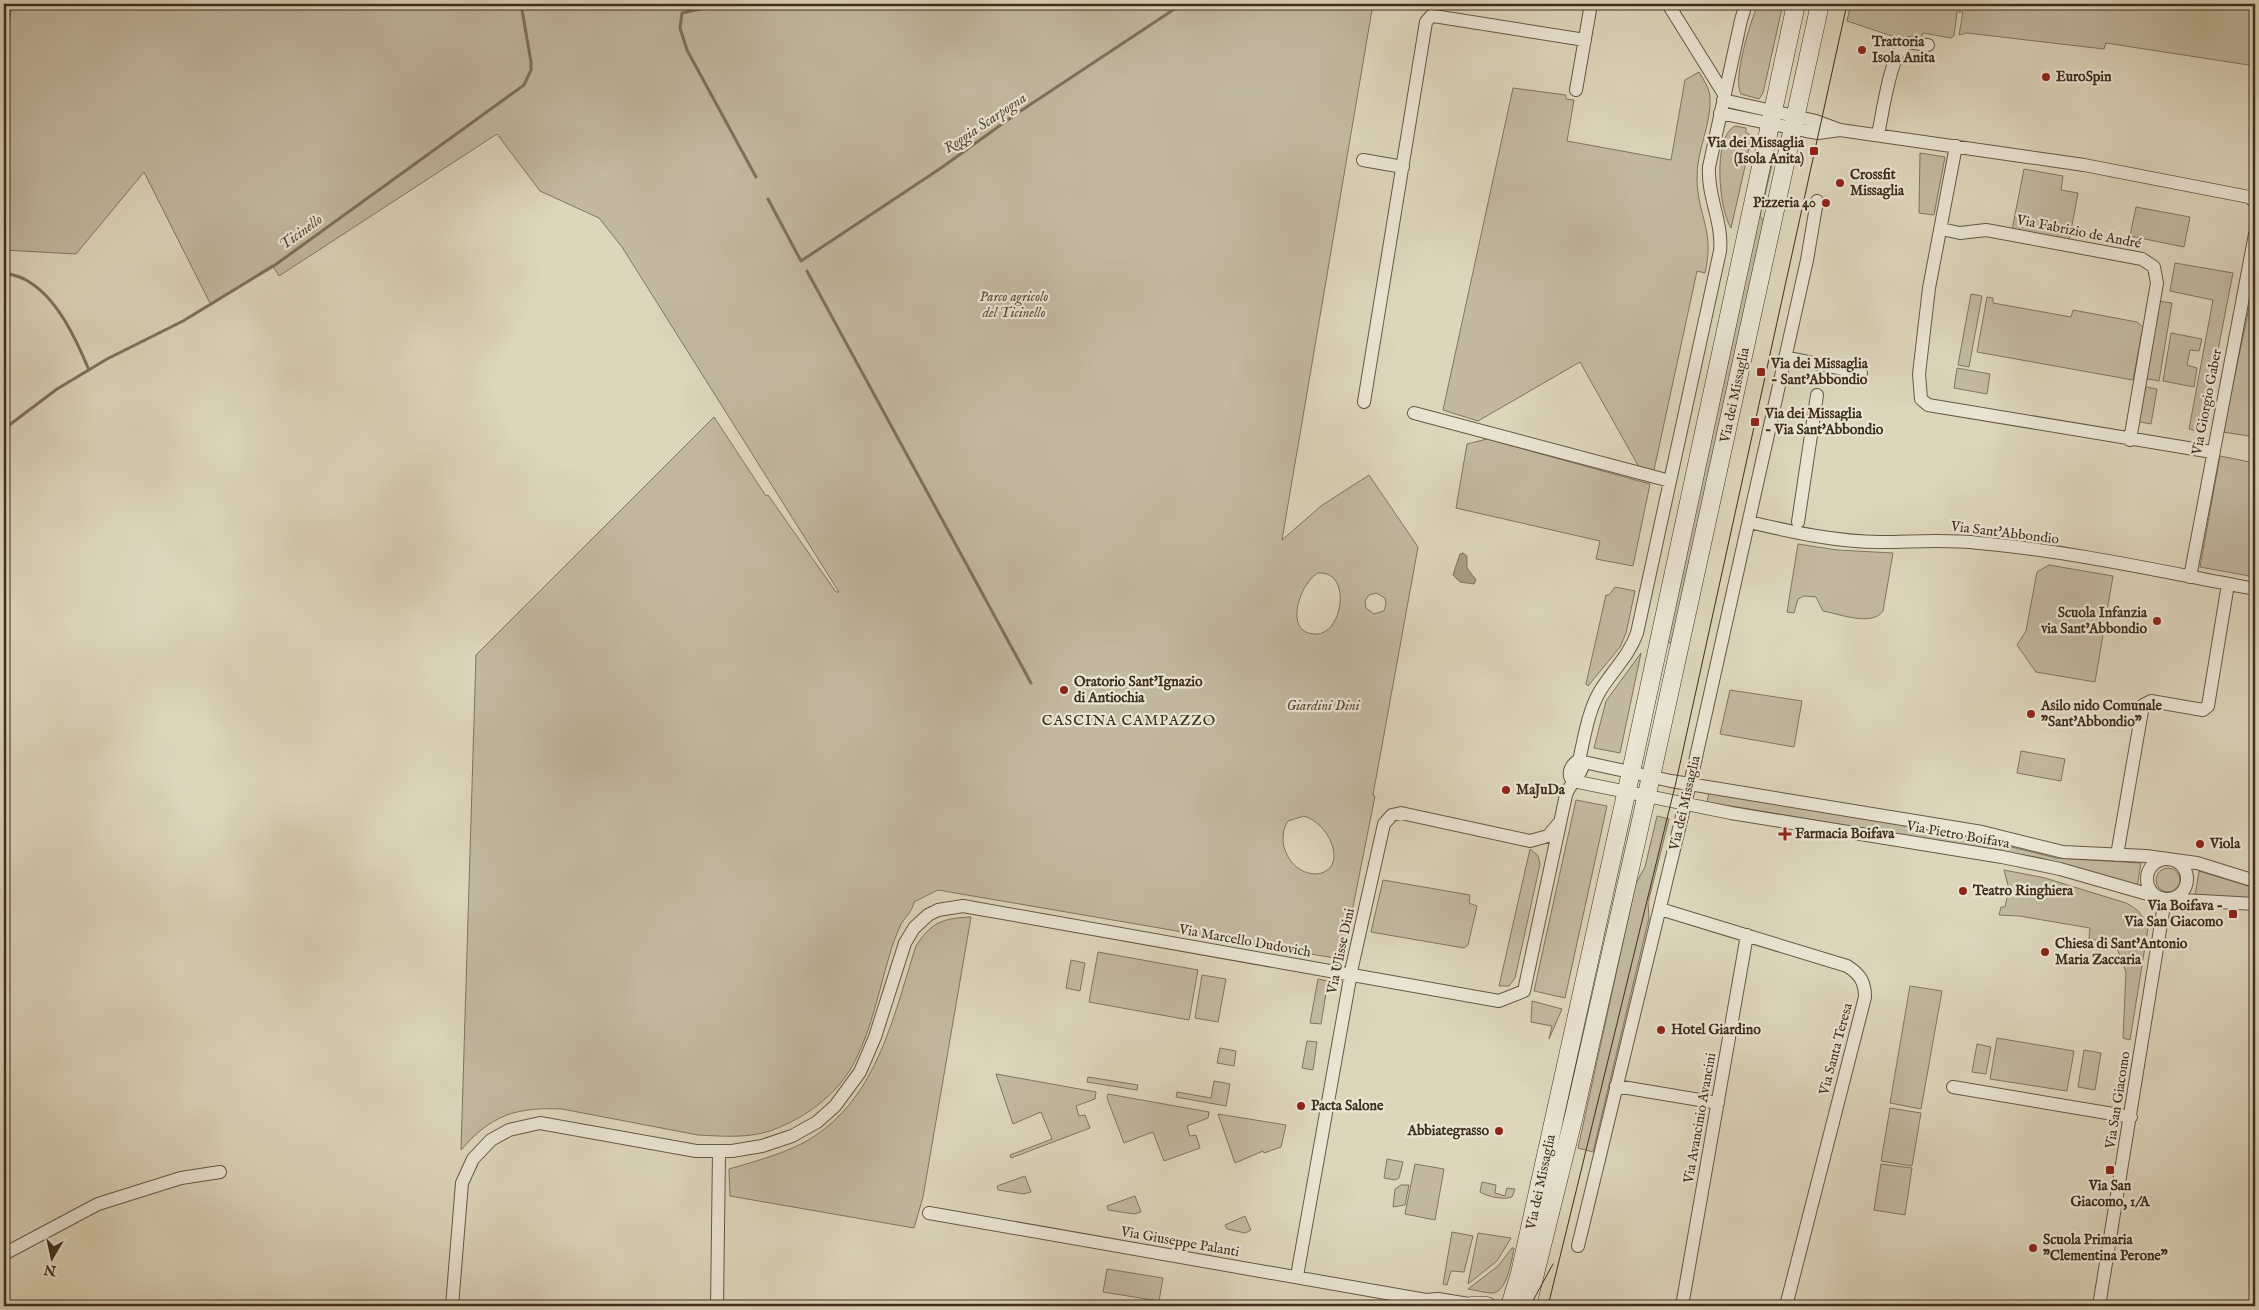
<svg xmlns="http://www.w3.org/2000/svg" width="2259" height="1310" font-family="'IM FELL English',serif">
	<rect width="100%" height="100%" fill="#ddd6bb"/>
	<filter id="stains"><feTurbulence type="fractalNoise" baseFrequency=".004" numOctaves="4"/><feColorMatrix values="0 0 0 0 .2 0 0 0 0 .09 0 0 0 0 .02 0 0 0 .5 -.17"/></filter>
	<radialGradient id="worn" r=".72"><stop offset=".6" stop-color="#630" stop-opacity="0"/><stop offset="1" stop-color="#630" stop-opacity=".3"/></radialGradient>
	<path fill="#c2b9a0" stroke="#80745e" fill-rule="evenodd" d="M4,4H1373L1282,540L1321,506L1369,475L1418,547L1373,795L1375,796L1343,957L1340,959L938,890L914,902C912,912 906,916 901,924C896,935 892,946 889,957C879,990 872,1027 856,1059C839,1095 801,1122 763,1133C742,1138 719,1136 698,1135L562,1109C516,1107 491,1115 461,1150L476,655L714,417L766,496L768,495L836,592H839L622,247L599,218L540,191L497,134L279,276L272,265L211,305L144,172L76,254L4,250ZM1318,573C1353,570 1343,637 1314,634C1283,632 1300,583 1318,573ZM1376,593L1385,598L1386,604L1384,611L1374,614L1366,608L1365,601L1369,595ZM1304,816C1316,820 1326,830 1331,842C1347,881 1295,886 1284,847C1282,838 1283,829 1288,821Z
		M1758,4H1783L1763,93L1759,99L1741,94C1732,80 1751,20 1758,4Z
		M1851,4H2255V66L2106,43L2104,49L1967,33L1959,35L1963,12H1957L1954,36L1951,38L1923,33L1921,40L1892,36L1847,21Z
		M1699,72C1703,79 1709,88 1710,96C1712,124 1696,151 1697,179C1698,217 1715,231 1705,273L1697,271L1654,470L1639,467L1580,362L1478,421L1443,410L1513,88L1566,95V99L1574,100L1567,141L1671,160L1685,80Z
		M1735,126L1746,128V132L1750,135L1751,140L1731,228C1719,210 1712,137 1735,126Z
		M1920,153L1945,157L1934,215L1919,213Z
		M1771,155L1774,156L1760,216L1764,222L1672,643L1665,642Z
		M2024,169L2063,176L2061,190L2078,193L2069,241L2012,230Z
		M2136,207L2190,217L2184,247L2130,236Z
		M2175,263L2233,273L2202,432L2189,429L2213,300L2170,291Z
		M2255,279V437L2223,432Z
		M1971,294L1982,296L1969,367L1958,365Z
		M1987,297L1993,298V303L2071,317L2073,310L2137,322L2143,327L2133,380L1977,352Z
		M2157,301L2172,303L2159,381L2143,378Z
		M2171,333L2202,339L2199,351L2190,350L2187,365L2197,368L2194,387L2163,381Z
		M1957,368L1990,374L1987,394L1954,388Z
		M2141,386L2157,389L2151,424L2135,421Z
		M1487,439L1650,484L1633,566L1596,559L1600,541L1456,508L1467,444Z
		M2220,456L2255,463V577L2200,567Z
		M1798,544L1837,550L1893,553L1883,611C1872,627 1840,614 1823,611L1816,597L1804,596L1798,599L1794,613L1787,612Z
		M2049,565L2113,576L2095,682L2036,672L2017,645L2026,631L2037,572Z
		M1615,587L1635,591L1626,633L1620,647L1588,686L1586,684L1606,595H1609Z
		M1641,653L1620,753L1594,748L1606,701Z
		M1730,690L1802,701L1794,747L1720,734Z
		M2021,751L2065,759L2061,781L2017,773Z
		M1709,793L1967,836L2056,858L2141,863L2137,888L2041,858L1707,802Z
		M1576,800L1607,806L1565,998L1534,991Z
		M1657,816L1669,819L1648,903L1649,918L1593,1152L1578,1148L1636,883L1645,867Z
		M1530,849L1538,856L1540,864L1515,978L1509,986H1499Z
		M2156 880a12 12 0 1 1 24 0a12 12 0 1 1-24 0Z
		M2004,870L2045,878L2126,903C2138,909 2143,915 2148,928L2130,1040L2123,1038L2126,972L2115,943L2089,939L2090,928L2019,916L1999,915L2001,907H2005L2009,889Z
		M2199,871L2255,888V899L2195,896Z
		M1383,880L1470,895L1469,903L1477,906L1468,945L1464,948L1371,932Z
		M971,917L923,1197L914,1228L730,1196L729,1169C753,1162 779,1155 801,1144C876,1105 892,1020 916,946C931,922 944,918 971,917Z
		M1098,952L1198,970L1189,1020L1089,1002Z
		M1071,960L1085,963L1080,991L1066,988Z
		M1202,975L1226,979L1218,1022L1195,1018Z
		M1318,979L1328,981L1321,1024L1310,1023Z
		M1910,986L1942,991L1921,1109L1890,1103Z
		M1532,1001L1562,1009L1549,1039L1552,1026L1531,1022Z
		M1997,1038L2074,1051L2067,1091L1990,1079Z
		M1307,1041L1317,1042L1313,1070L1302,1068Z
		M1977,1044L1991,1047L1986,1074L1972,1072Z
		M1220,1048L1236,1051L1234,1066L1217,1063Z
		M2084,1050L2101,1053L2095,1090L2078,1087Z
		M996,1074L1096,1092L1095,1099L1076,1106L1079,1116L1085,1115L1090,1128L1011,1158L1010,1155L1052,1139L1041,1112L1013,1124Z
		M1088,1077L1138,1085L1137,1090L1087,1082Z
		M1214,1081L1230,1084L1226,1106L1176,1097L1177,1092L1211,1098Z
		M1108,1094L1209,1112L1208,1118L1187,1126L1190,1136L1196,1135L1200,1148L1164,1161L1153,1132L1124,1143L1107,1098Z
		M1890,1108L1921,1113L1912,1166L1881,1161Z
		M1218,1114L1286,1125L1281,1147L1264,1153L1263,1151L1235,1163Z
		M1387,1159L1403,1162L1399,1178L1395,1180L1384,1178Z
		M1415,1164L1444,1169L1435,1220L1405,1214Z
		M1881,1164L1912,1168L1905,1215L1874,1210Z
		M1025,1176L1031,1192L1024,1194L998,1190L997,1186Z
		M1482,1182L1496,1185L1495,1193L1505,1196L1507,1188L1515,1189L1512,1197C1504,1200 1488,1197 1480,1192Z
		M1401,1185H1409L1405,1205L1393,1207L1395,1189Z
		M1135,1196L1141,1212L1134,1214L1108,1210L1107,1206Z
		M1245,1216L1251,1230L1245,1233L1227,1229L1225,1225Z
		M1452,1232L1473,1236L1464,1272L1451,1271L1447,1285L1443,1284Z
		M1478,1233L1511,1238L1497,1261L1468,1284Z
		M1512,1248H1514C1512,1259 1507,1293 1492,1293C1485,1293 1476,1290 1468,1289L1498,1266Z
		M1107,1269L1163,1278L1159,1301L1103,1292Z"/>
	<path fill="#a79d85" stroke="#7d715b" d="M1463,553L1467,556V568L1476,580L1474,584L1460,582L1453,575L1460,554Z"/>
	<g fill="none" stroke-linecap="round" stroke-linejoin="round">
		<path stroke="#7d715b" stroke-width="3" d="M707,4L700,9L682,13L680,28L687,50L756,177
			M4,52L11,4
			M768,199L801,261L941,168L1016,114L1182,4
			M807,271L1031,683
			M4,272C11,275 19,276 26,280C57,297 76,339 89,370
			M4,429L57,389L107,359L183,321L275,265L524,85L531,70V62L521,4"/>
		<g stroke="#665844" stroke-width="14">
			<path id="street" d="M1668,4L1724,94
				M1576,90L1591,4
				M1723,100L1816,121L1840,130L2084,165L2249,197L2255,202
				M1720,113L1806,131L1818,133L1840,130
				M1878,135C1882,116 1890,55 1905,45C1912,40 1920,45 1928,45
				M1956,146L1929,288L1919,374L1921,399L1928,405L2212,452
				M1363,160L1403,167
				M1941,229L1960,233L1986,230L2142,259L2154,267L2157,283L2130,440
				M1785,357L1861,373
				M1364,402L1426,22L1431,16L1440,17L1585,40
				M1414,413L1670,481
				M1749,522C1792,532 1837,542 1880,542C1913,542 1946,539 1979,543C2071,551 2164,572 2255,589
				M1798,522L1817,395
				M2190,577L2255,234
				M1573,781C1567,775 1570,767 1576,762L1579,761L1671,781L1982,832L2063,852L2146,856L2197,863L2255,881
				M1573,781L1731,813L2002,857L2060,869L2165,899L2255,904
				M2117,855L2143,705L2151,701L2203,710L2208,706L2228,584
				M2147 879a20 20 0 1 1 40 0a20 20 0 1 1-40 0Z
				M1660,909L1847,966C1860,974 1865,982 1865,997L1786,1306
				M1616,1086L1718,1103
				M1953,1087L2131,1117
				M929,1213L1426,1300L1438,1299L1475,1305
				M1578,1246L1692,775L1807,260L1817,201
				M4,1254L98,1204L181,1178L220,1172
				M1297,1276L1352,967L1384,824L1392,815L1401,813L1530,841L1548,836L1559,823
				M452,1306L462,1183L473,1159L491,1140L509,1130L540,1123L696,1151H732L762,1146L792,1136L817,1122L835,1106L860,1072L875,1037L905,943L914,928L928,915L938,910L963,906L1499,1001L1524,991L1566,795C1570,783 1578,779 1582,768L1579,761C1584,739 1588,711 1600,691C1612,671 1629,656 1637,633L1720,251C1723,222 1707,196 1709,167L1741,20L1746,4
				M717,1306L719,1152
				M1682,1306L1747,935
				M2099,1306L2165,899"/>
		</g>
		<g stroke="#3f2e1c" stroke-width="19">
			<path id="secondary" d="M1471,1306H1487
				M1510,1306L1520,1273L1634,758L1796,4
				M1527,1306L1574,1116L1654,763L1820,4"/>
		</g>
		<use href="#street" stroke="#e9e4d3" stroke-width="12"/>
		<use href="#secondary" stroke="#e9e4d3" stroke-width="18"/>
		<path stroke="#3f2e1c" stroke-width="1" d="M1530,1306L1553,1264
			M1548,1306L1676,782L1847,4"/>
	</g>
	<g fill="#8f2418" stroke="#e9e4d3" stroke-width="2">
		<circle cx="1862" cy="50" r="5"/>
		<circle cx="2046" cy="77" r="5"/>
		<rect x="1809" y="146" width="10" height="10" rx="2.5"/>
		<circle cx="1840" cy="183" r="5"/>
		<circle cx="1826" cy="203" r="5"/>
		<rect x="1756" y="367" width="10" height="10" rx="2.5"/>
		<rect x="1750" y="417" width="10" height="10" rx="2.5"/>
		<circle cx="2157" cy="621" r="5"/>
		<circle cx="1064" cy="690" r="5"/>
		<circle cx="2031" cy="714" r="5"/>
		<circle cx="1506" cy="790" r="5"/>
		<path d="M1782.5 826.5h5v5h5v5h-5v5h-5v-5h-5v-5h5z"/>
		<circle cx="2200" cy="844" r="5"/>
		<circle cx="1963" cy="891" r="5"/>
		<rect x="2228" y="909" width="10" height="10" rx="2.5"/>
		<circle cx="2045" cy="952" r="5"/>
		<circle cx="1661" cy="1030" r="5"/>
		<circle cx="1301" cy="1106" r="5"/>
		<circle cx="1499" cy="1131" r="5"/>
		<rect x="2105" y="1165" width="10" height="10" rx="2.5"/>
		<circle cx="2033" cy="1248" r="5"/>
	</g>
	<g text-anchor="middle" dominant-baseline="central" stroke-width="4.5" stroke-linejoin="round" paint-order="stroke">
		<g font-size="14" font-weight="bold" fill="#3f2e1c" stroke="#e9e4d3" text-anchor="start">
			<text x="1872" y="42">Trattoria<tspan x="1872" dy="16">Isola Anita</tspan></text>
			<text x="2056" y="77">EuroSpin</text>
			<text x="1804" y="143" text-anchor="end">Via dei Missaglia<tspan x="1804" dy="16">(Isola Anita)</tspan></text>
			<text x="1850" y="175">Crossfit<tspan x="1850" dy="16">Missaglia</tspan></text>
			<text x="1816" y="203" text-anchor="end">Pizzeria 40</text>
			<text x="1771" y="364">Via dei Missaglia<tspan x="1771" dy="16">- Sant'Abbondio</tspan></text>
			<text x="1765" y="414">Via dei Missaglia<tspan x="1765" dy="16">- Via Sant'Abbondio</tspan></text>
			<text x="2147" y="613" text-anchor="end">Scuola Infanzia<tspan x="2147" dy="16">via Sant'Abbondio</tspan></text>
			<text x="1074" y="682">Oratorio Sant'Ignazio<tspan x="1074" dy="16">di Antiochia</tspan></text>
			<text x="2041" y="706">Asilo nido Comunale<tspan x="2041" dy="16">"Sant'Abbondio"</tspan></text>
			<text x="1516" y="790">MaJuDa</text>
			<text x="1795" y="834">Farmacia Boifava</text>
			<text x="2210" y="844">Viola</text>
			<text x="1973" y="891">Teatro Ringhiera</text>
			<text x="2223" y="906" text-anchor="end">Via Boifava -<tspan x="2223" dy="16">Via San Giacomo</tspan></text>
			<text x="2055" y="944">Chiesa di Sant'Antonio<tspan x="2055" dy="16">Maria Zaccaria</tspan></text>
			<text x="1671" y="1030">Hotel Giardino</text>
			<text x="1311" y="1106">Pacta Salone</text>
			<text x="1489" y="1131" text-anchor="end">Abbiategrasso</text>
			<text x="2110" y="1186" text-anchor="middle">Via San<tspan x="2110" dy="16">Giacomo, 1/A</tspan></text>
			<text x="2043" y="1240">Scuola Primaria<tspan x="2043" dy="16">"Clementina Perone"</tspan></text>
		</g>
		<g font-size="14" fill="#3f2e1c" stroke="#e9e4d3">
			<text transform="translate(2079 232) rotate(11)">Via Fabrizio de André</text>
			<text transform="translate(1735 395) rotate(-78)">Via dei Missaglia</text>
			<text transform="translate(2207 402) rotate(-79)">Via Giorgio Gaber</text>
			<text transform="translate(2005 533) rotate(7)">Via Sant'Abbondio</text>
			<text transform="translate(1685 803) rotate(-77)">Via dei Missaglia</text>
			<text transform="translate(1958 835) rotate(10)">Via Pietro Boifava</text>
			<text transform="translate(1245 941) rotate(10)">Via Marcello Dudovich</text>
			<text transform="translate(1341 951) rotate(-78)">Via Ulisse Dini</text>
			<text transform="translate(1836 1049) rotate(-75)">Via Santa Teresa</text>
			<text transform="translate(2118 1100) rotate(-81)">Via San Giacomo</text>
			<text transform="translate(1700 1118) rotate(-80)">Via Avancinio Avancini</text>
			<text transform="translate(1541 1182) rotate(-78)">Via dei Missaglia</text>
			<text transform="translate(1180 1242) rotate(10)">Via Giuseppe Palanti</text>
		</g>
		<g font-size="14" font-style="italic" fill="#594a36" stroke="#e9e4d3">
			<text x="1014" y="297">Parco agricolo<tspan x="1014" dy="16">del Ticinello</tspan></text>
			<text x="1323" y="706">Giardini Dini</text>
		</g>
		<g font-size="15" font-style="italic" fill="#594a36" stroke="#e9e4d3">
			<text transform="translate(985 123) rotate(-34)">Roggia Scarpogna</text>
			<text transform="translate(301 232) rotate(-36)">Ticinello</text>
		</g>
		<g font-size="15" letter-spacing="1" fill="#3f2e1c" stroke="#e9e4d3">
			<text x="1129" y="720">CASCINA CAMPAZZO</text>
		</g>
	</g>
	<rect width="2259" height="1310" fill="none" stroke="#ddd6bb" stroke-width="20"/>
	<rect x="5" y="5" width="2249" height="1300" fill="none" stroke="#3f2e1c" stroke-width="2.5"/>
	<rect x="10" y="10" width="2239" height="1290" fill="none" stroke="#3f2e1c"/>
	<g transform="translate(52 1258) rotate(189)" stroke="#e9e4d3" stroke-width="4" paint-order="stroke">
	<path d="M0-4L9 19L0 12L-9 19Z" fill="#3f2e1c"/>
	<text y="-8" font-size="14" font-weight="bold" text-anchor="middle" fill="#3f2e1c">N</text>
	</g>
	<rect width="100%" height="100%" filter="url(#stains)"/>
	<rect width="100%" height="100%" fill="url(#worn)"/>
</svg>
